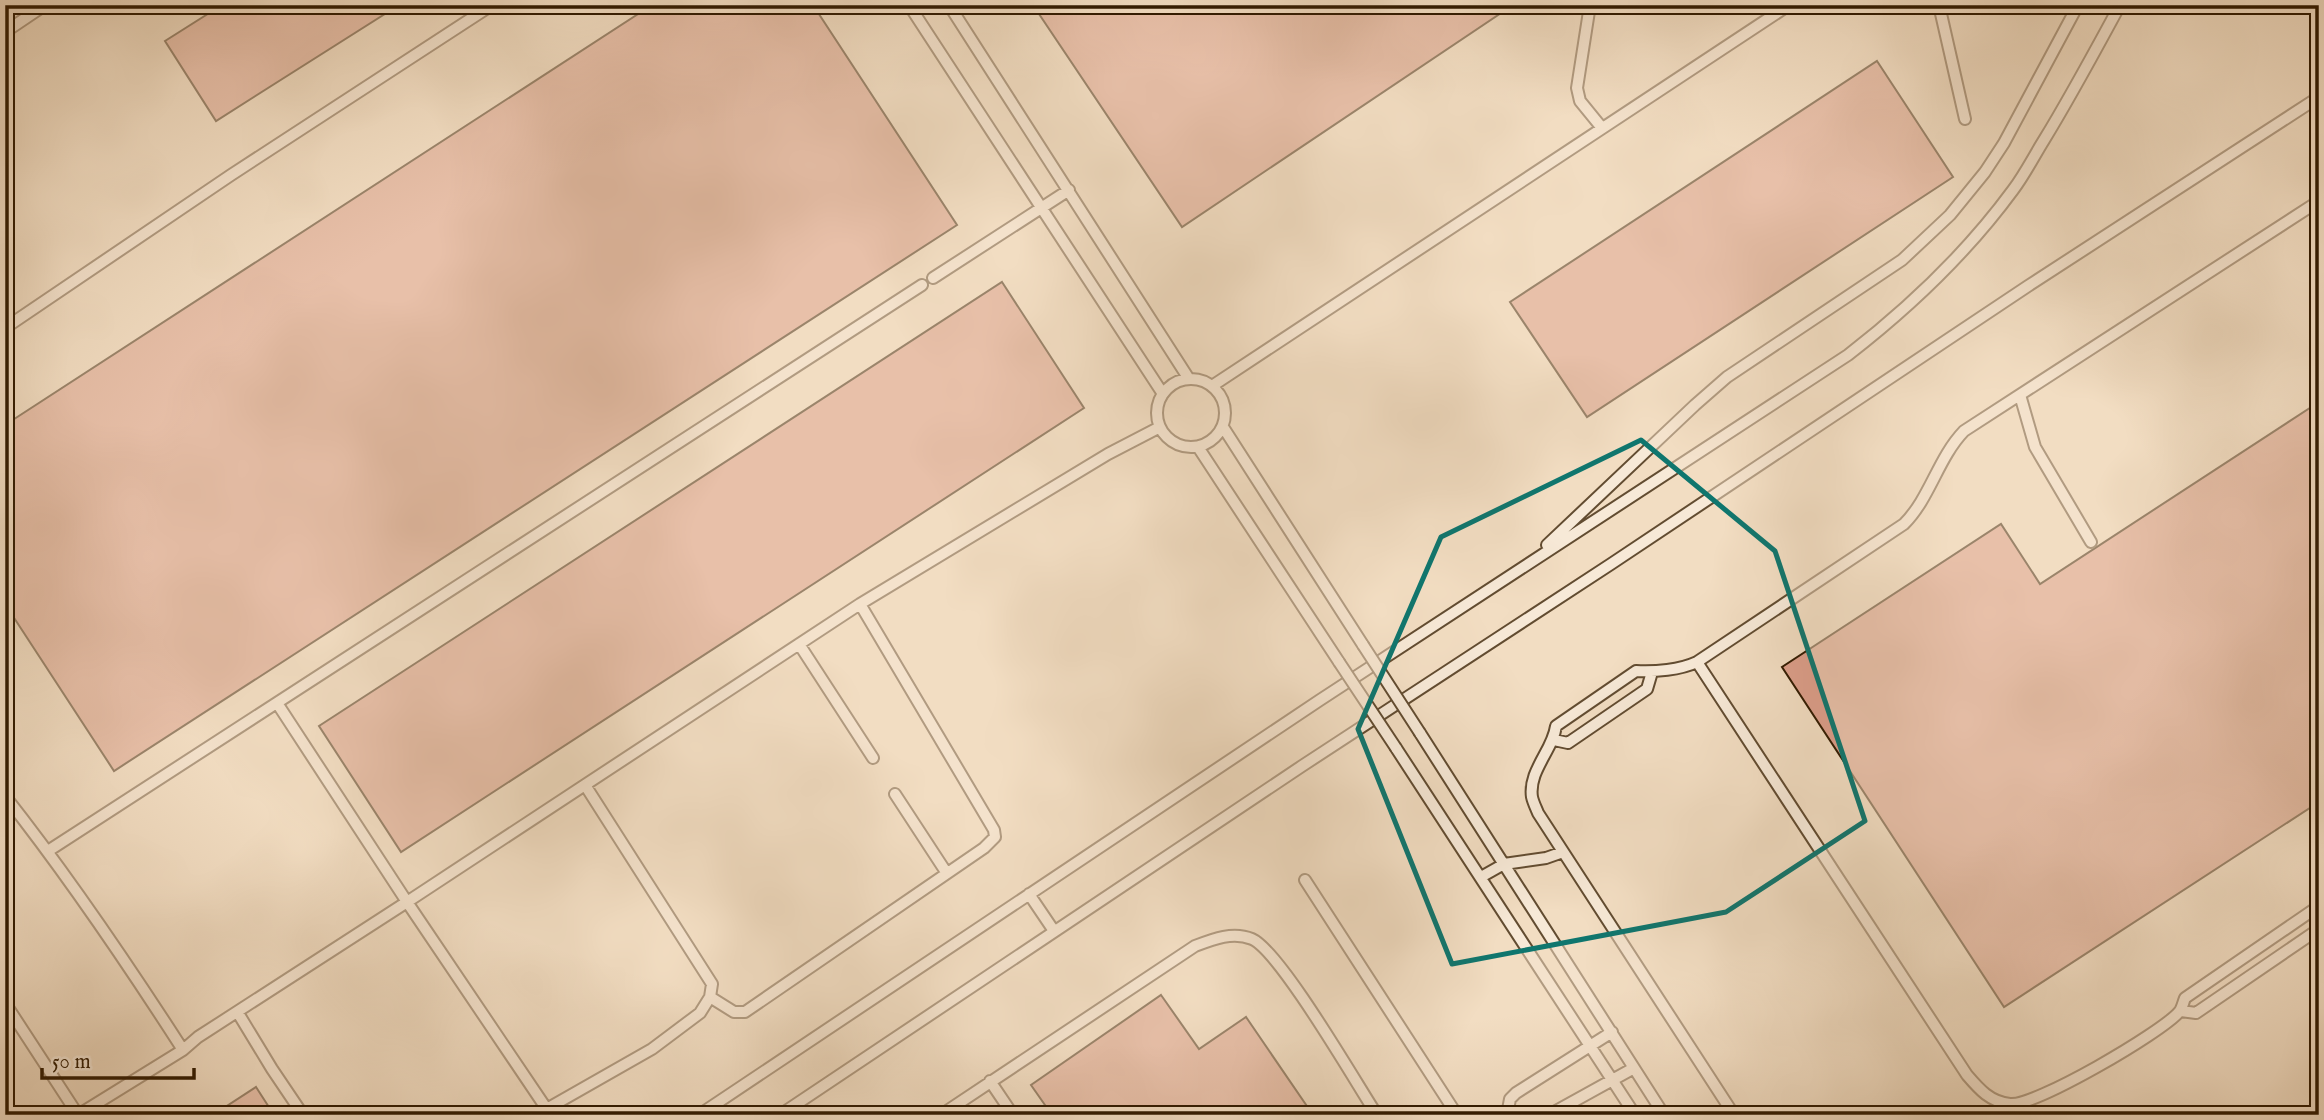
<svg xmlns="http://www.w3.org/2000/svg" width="2324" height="1120" font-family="'IM FELL English',serif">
	<rect width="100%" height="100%" fill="#f2ddc2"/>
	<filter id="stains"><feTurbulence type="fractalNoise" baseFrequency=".00286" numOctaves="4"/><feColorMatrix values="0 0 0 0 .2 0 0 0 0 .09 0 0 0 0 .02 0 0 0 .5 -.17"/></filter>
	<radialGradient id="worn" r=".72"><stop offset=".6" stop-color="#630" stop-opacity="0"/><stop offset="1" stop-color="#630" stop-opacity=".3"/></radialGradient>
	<path fill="#dc9e8a" stroke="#321b01" stroke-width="2" d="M222,5H399L216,121L165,41Z
		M652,5H813L957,225L114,771L5,604V425Z
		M1033,5H1513L1182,227Z
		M1877,61L1953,177L1587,417L1510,302Z
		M1002,282L1084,408L401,852L319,726Z
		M2319,402V802L2004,1007L1782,667L2001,524L2040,584Z
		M1161,995L1199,1049L1246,1017L1313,1115H1052L1031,1085Z
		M256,1087L274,1115H213Z"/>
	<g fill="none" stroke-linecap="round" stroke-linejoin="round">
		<g stroke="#624c31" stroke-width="14">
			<path id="service" d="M909,5L1163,394
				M949,5L1189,379
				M1590,5L1577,88L1580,101L1602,128
				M1939,5L1965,119
				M5,32L45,5
				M933,278L1069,190
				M5,328L231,175L492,5
				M1157 413a34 34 0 1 1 68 0a34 34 0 1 1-68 0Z
				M1212,386L1789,5
				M2020,395L2035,447L2091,542
				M1223,427L1363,645
				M1198,447L1339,662
				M1547,545L1695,405L1727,377L1902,260L1950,215L1985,172L2004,143L2078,5
				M799,644L873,758
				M1697,662L1967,1075C1979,1089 1990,1102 2010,1104C2034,1107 2161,1033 2179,1012C2182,1009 2183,1003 2185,998L2319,906
				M277,703L407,902L860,604L1108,454L1160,427
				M1420,733L1664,1115
				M1554,740L1568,743L1647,689L1652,672
				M1396,748L1635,1115
				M895,794L946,872
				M5,796C69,877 127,963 183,1050
				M48,851L922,285
				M1481,877L1504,864L1546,858L1563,852
				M1305,880L1457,1115
				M1029,894L1054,931
				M710,997L734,1012H745L984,848L995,837L994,830L860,604
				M5,1003L78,1115
				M2181,1011L2196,1013L2319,929
				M238,1013L272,1069L303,1115
				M990,1081L1013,1115
				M78,1115L183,1050L198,1037L407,902L546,1108
				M536,1115L652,1049L700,1013L710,997L712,984L585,785
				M699,1115L1320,700L1848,355C1910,307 1966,254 2013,190C2025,174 2034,156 2044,140C2071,96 2095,51 2120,5
				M780,1115L1302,766L1611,564L2028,286L2319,97
				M941,1115L1195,946C1213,939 1233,931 1252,939C1280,951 1356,1083 1377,1115
				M1507,1115L1510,1099L1516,1093L1612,1032
				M1549,1115L1634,1068
				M1734,1115L1538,813C1536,808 1533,802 1532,797C1528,771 1553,750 1556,726L1636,671C1655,672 1680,670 1697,662L1904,524C1930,498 1938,458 1964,431L2319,201"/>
		</g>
		<use href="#service" stroke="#f7e9d7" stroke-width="10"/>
		<g stroke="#624c31" stroke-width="14" stroke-linecap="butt">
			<path id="service-bridge" d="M1363,645L1420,733
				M1339,662L1396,748"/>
		</g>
		<use href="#service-bridge" stroke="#f7e9d7" stroke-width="10"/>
	</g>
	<path d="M0 0H2324V1120H0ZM1641,440L1775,551L1865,821L1726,912L1452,964L1358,729L1441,537Z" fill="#f2ddc2" fill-opacity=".55" fill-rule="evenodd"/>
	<path fill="none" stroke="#0f766e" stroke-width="5" stroke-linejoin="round" d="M1641,440L1775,551L1865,821L1726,912L1452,964L1358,729L1441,537Z"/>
	<rect width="2324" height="1120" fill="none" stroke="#f2ddc2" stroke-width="28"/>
	<rect x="7" y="7" width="2310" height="1106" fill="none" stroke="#321b01" stroke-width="3.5"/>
	<rect x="14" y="14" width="2296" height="1092" fill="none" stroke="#321b01" stroke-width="2"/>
	<path d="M42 1068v10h152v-10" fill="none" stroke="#321b01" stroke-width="3.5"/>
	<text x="52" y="1068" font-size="21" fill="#321b01" stroke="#f7e9d7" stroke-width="5" paint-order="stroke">50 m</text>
	<rect width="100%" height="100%" filter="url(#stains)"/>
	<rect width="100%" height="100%" fill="url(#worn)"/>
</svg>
